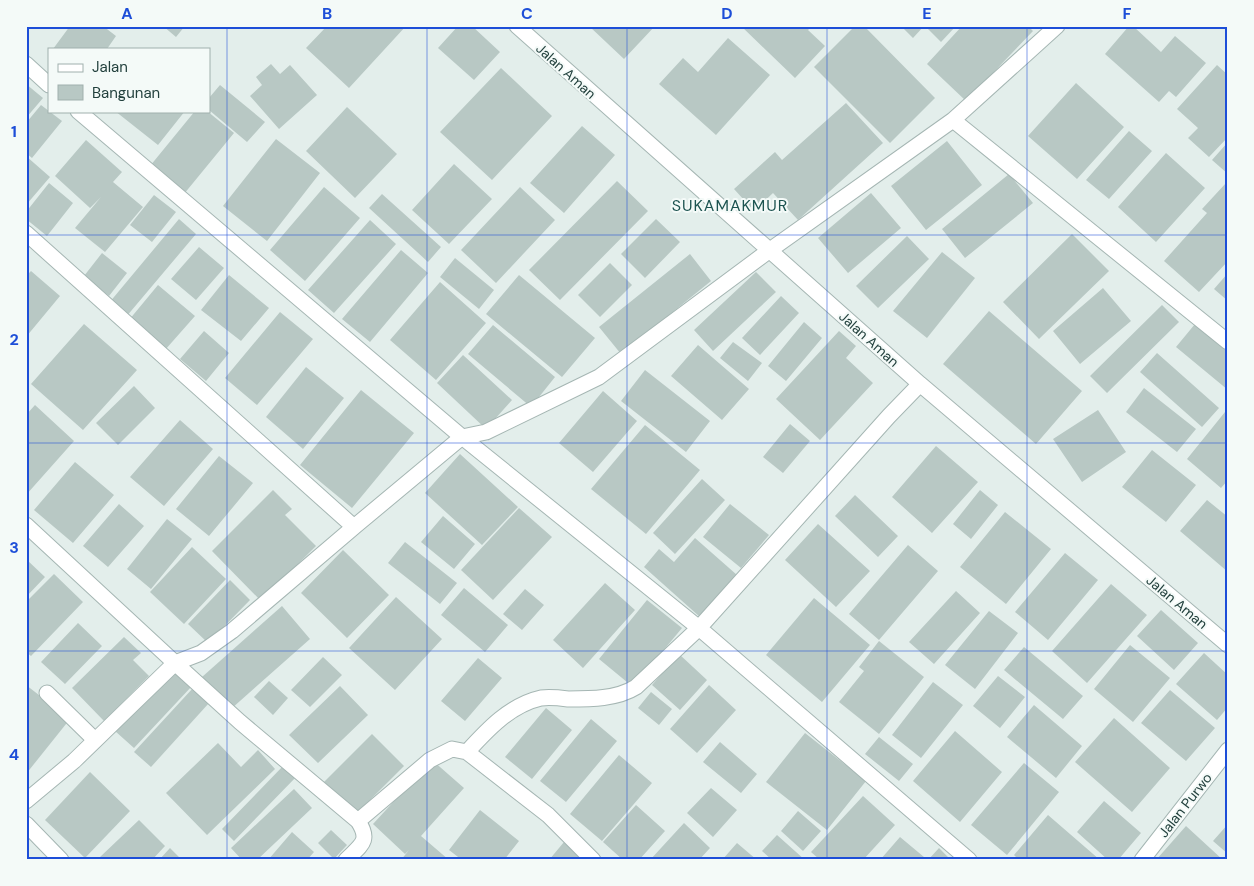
<svg xmlns="http://www.w3.org/2000/svg" width="1254" height="886" font-family="'DM Sans',sans-serif">
	<rect width="100%" height="100%" fill="#e3eeeb"/>
	<path fill="#b8c8c4" d="M70,26H103L116,36L107,49H53Z
		M163,26H185L176,37Z
		M327,26H406L349,88L306,48Z
		M458,26H472L500,52L474,80L438,48Z
		M589,26H655L624,59Z
		M741,26H812L808,30L825,46L795,78Z
		M855,26H864L935,98L890,143L814,67Z
		M901,26H924L913,38Z
		M925,26H956L941,42Z
		M962,26H1028L1033,31L966,101L927,64Z
		M1129,26H1133L1161,52L1175,36L1206,63L1176,97L1169,91L1159,102L1105,54Z
		M728,38L770,75L716,135L659,84L683,58L698,72Z
		M271,64L280,74L290,65L317,95L279,129L250,96L262,85L256,77Z
		M1217,65L1228,75V137L1209,157L1188,138L1198,128L1177,109Z
		M501,68L552,116L492,180L440,132Z
		M1076,83L1124,127L1077,179L1028,136Z
		M26,84L43,98L26,118Z
		M220,85L265,122L247,142L209,110V98Z
		M846,103L883,143L798,220L773,193L754,211L734,189L775,152L782,160Z
		M41,105L62,121L32,158L26,153V123Z
		M347,107L397,154L355,198L306,151Z
		M115,111H185L158,145Z
		M195,111H207L234,133L184,194L150,166Z
		M582,126L615,155L564,213L530,183Z
		M1129,131L1152,151L1109,199L1086,180Z
		M276,139L320,173L267,241L223,206Z
		M86,140L122,172L113,182L143,207L105,252L75,228L101,197L90,208L55,176Z
		M947,141L982,185L926,230L891,186Z
		M1228,142V174L1212,160Z
		M1166,153L1205,188L1156,242L1118,207Z
		M26,156L50,177L26,205Z
		M454,164L492,199L449,244L412,210Z
		M1009,174L1033,203L965,258L942,229Z
		M617,181L648,211L560,300L529,270Z
		M49,183L73,203L47,236L26,219V212Z
		M1226,183L1228,261L1199,292L1164,261L1207,213L1202,209Z
		M324,187L360,218L305,281L270,250Z
		M520,187L555,220L496,283L461,250Z
		M871,193L901,228L848,273L818,238Z
		M382,194L441,247L428,262L369,208Z
		M154,195L176,212L152,242L130,225Z
		M179,219L196,234L126,317L109,303Z
		M656,219L680,242L645,278L621,254Z
		M370,220L396,244L334,313L308,290Z
		M1072,234L1109,271L1039,339L1003,302Z
		M907,236L929,259L878,308L856,286Z
		M199,247L224,268L196,300L171,279Z
		M401,250L428,273L370,342L342,319Z
		M942,252L975,278L927,338L893,311Z
		M102,253L127,273L109,296L84,276Z
		M690,254L711,281L621,354L599,327Z
		M455,258L494,290L479,309L440,277Z
		M610,263L632,285L600,317L578,295Z
		M31,271L60,296L26,337V276Z
		M756,272L776,292L713,351L694,330Z
		M1228,273V301L1214,289Z
		M229,275L269,308L241,341L201,310Z
		M519,275L595,338L562,377L486,314Z
		M440,282L486,323L436,380L390,340Z
		M158,285L195,316L165,350L129,320Z
		M1103,288L1131,321L1080,364L1053,331Z
		M781,296L799,313L760,355L742,338Z
		M1162,305L1179,322L1107,393L1090,376Z
		M989,311L1082,391L1036,444L943,364Z
		M280,312L313,339L257,405L225,378Z
		M804,322L822,338L786,381L768,366Z
		M84,324L137,370L83,430L31,384Z
		M1195,324L1228,352V390L1176,347Z
		M493,325L555,377L531,407L468,354Z
		M204,331L229,353L206,381L180,359Z
		M839,331L856,346L846,358L873,383L820,440L776,399Z
		M733,342L762,363L748,381L720,358Z
		M698,345L749,389L722,420L671,376Z
		M1157,353L1219,408L1202,427L1140,372Z
		M463,355L512,400L486,429L437,383Z
		M306,367L344,398L303,449L266,417Z
		M645,370L710,421L686,452L621,401Z
		M134,386L155,408L118,445L96,423Z
		M1144,388L1196,429L1177,452L1126,412Z
		M361,390L414,433L352,508L300,465Z
		M603,391L637,421L593,472L559,443Z
		M35,405L74,441L26,495V415Z
		M1098,410L1126,452L1082,482L1053,439Z
		M1225,412L1228,414V480L1221,488L1187,459Z
		M180,420L213,449L164,506L130,477Z
		M790,424L810,441L783,473L763,457Z
		M645,425L700,470L646,534L591,489Z
		M936,446L978,482L932,533L892,497Z
		M1152,450L1196,485L1166,522L1122,487Z
		M460,454L518,507L482,545L425,493Z
		M219,456L253,483L209,536L176,509Z
		M75,462L114,495L73,543L34,510Z
		M702,479L725,500L675,554L653,533Z
		M273,490L292,509L285,515L316,546L261,601L212,551Z
		M980,490L998,505L971,539L953,524Z
		M855,495L898,536L878,557L835,516Z
		M1207,500L1228,517V572L1180,531Z
		M119,504L144,526L108,567L83,546Z
		M730,504L769,535L741,568L703,537Z
		M519,508L552,537L493,600L461,570Z
		M1005,512L1051,549L1006,604L960,567Z
		M443,516L475,544L454,569L421,542Z
		M167,519L192,539L151,589L127,569Z
		M818,524L870,571L836,607L785,560Z
		M695,538L737,575L700,617L644,567L659,549L674,562Z
		M405,542L457,583L440,604L388,563Z
		M908,545L938,571L879,640L849,614Z
		M192,547L226,579L184,624L150,592Z
		M343,550L389,595L347,638L301,593Z
		M1065,553L1098,580L1048,640L1015,612Z
		M26,559L45,577L26,597Z
		M54,574L83,602L31,656L26,652V602Z
		M230,580L250,600L208,643L188,624Z
		M605,583L635,610L583,668L553,640Z
		M1111,584L1147,615L1087,683L1052,651Z
		M464,588L508,625L485,652L441,615Z
		M525,589L544,605L522,630L503,614Z
		M956,591L980,613L934,664L909,642Z
		M396,597L442,639L395,690L349,648Z
		M814,598L870,645L822,702L766,655Z
		M647,600L682,628L633,687L599,659Z
		M282,606L310,639L231,709L202,677Z
		M1161,610L1198,643L1174,670L1137,636Z
		M989,611L1018,633L975,689L945,665Z
		M78,623L102,646L65,684L41,662Z
		M124,637L141,653L133,660L149,676L104,721L72,688Z
		M879,641L924,677L879,734L839,702L864,671L859,667Z
		M1130,645L1170,678L1133,722L1094,689Z
		M1024,647L1083,696L1063,719L1004,670Z
		M1204,653L1228,675V707L1217,720L1176,684Z
		M679,654L707,680L680,710L652,685Z
		M323,657L342,675L310,707L291,690Z
		M478,658L502,678L465,721L441,701Z
		M174,668L192,686L134,748L115,731Z
		M998,676L1025,697L1000,728L973,706Z
		M269,681L288,698L273,715L254,697Z
		M933,682L963,705L921,758L892,735Z
		M26,685L70,719L26,774Z
		M709,685L736,710L697,753L670,729Z
		M340,686L368,715L318,763L289,735Z
		M193,688L209,703L151,767L134,752Z
		M1170,690L1215,728L1186,761L1141,723Z
		M651,692L672,709L659,725L638,708Z
		M1034,705L1082,746L1056,778L1007,737Z
		M546,708L572,730L532,779L505,757Z
		M1114,718L1170,768L1132,812L1075,762Z
		M591,719L617,741L566,802L540,781Z
		M955,731L1002,772L960,822L913,781Z
		M805,733L866,781L827,830L766,782Z
		M372,734L404,766L354,816L322,784Z
		M879,737L913,764L899,781L865,754Z
		M720,742L757,774L741,793L703,762Z
		M218,743L241,767L258,750L275,769L207,835L166,793Z
		M619,755L652,783L602,841L570,814Z
		M432,760L464,788L421,836L449,860H401L409,850L405,854L373,824Z
		M1024,763L1059,792L1007,855L971,825Z
		M285,764L297,776L234,841L222,829Z
		M90,772L130,811L85,858L45,820Z
		M711,788L737,810L713,837L687,813Z
		M294,789L312,808L257,860H242L231,848Z
		M863,796L895,825L863,860H820L811,852Z
		M1104,801L1141,833L1118,860H1108L1077,832Z
		M636,805L665,831L639,860H623L603,842Z
		M480,810L519,841L504,860H462L449,850Z
		M798,811L821,831L803,851L781,831Z
		M1048,815L1100,860H1019L1014,855Z
		M139,820L165,846L152,860H102L100,857Z
		M684,823L710,848L699,860H650Z
		M1228,824V854L1213,841Z
		M1186,826L1223,860H1156Z
		M331,830L347,845L334,859L318,843Z
		M292,832L314,852L307,860H268Z
		M777,835L805,860H772L762,851Z
		M900,837L924,857L921,860H880Z
		M564,842L584,860H549Z
		M737,843L757,860H722Z
		M170,848L182,860H159Z
		M939,848L951,860H928Z"/>
	<g fill="none" stroke-linecap="round" stroke-linejoin="round">
		<g stroke="#a5b6b3" stroke-width="17">
			<path id="lane" d="M47,693L95,740"/>
		</g>
		<g stroke="#a5b6b3" stroke-width="17">
			<path id="street" d="M517,26L920,384L1228,645
				M26,64L49,85
				M78,111L462,437L699,628L969,860
				M953,120L1228,342
				M26,233L354,527L462,437L486,432L599,377L770,250L953,120L1057,26
				M26,525L175,663L201,653L232,631L354,527
				M467,752C487,730 510,705 541,698C550,697 560,698 568,699C591,699 617,699 636,687L699,628L889,416L920,384
				M26,801L74,761L175,663L240,722L358,821C371,841 361,845 346,860
				M358,821L430,760L452,749L467,752L548,815L593,860
				M26,824L61,860
				M1142,860L1228,750"/>
		</g>
		<use href="#lane" stroke="#fff" stroke-width="15"/>
		<use href="#street" stroke="#fff" stroke-width="15"/>
	</g>
	<path fill="none" stroke="#1d4ed8" stroke-width="1" stroke-opacity="0.55" d="M227,26V860M427,26V860M627,26V860M827,26V860M1027,26V860M26,235H1228M26,443H1228M26,651H1228"/>
	<g text-anchor="middle" dominant-baseline="central" stroke-width="4" stroke-linejoin="round" paint-order="stroke">
		<g font-size="14" fill="#22403d" stroke="#f4faf8">
			<text transform="translate(566 71) rotate(42)">Jalan Aman</text>
			<text transform="translate(869 339) rotate(42)">Jalan Aman</text>
			<text transform="translate(1177 602) rotate(40)">Jalan Aman</text>
			<text transform="translate(1185 805) rotate(-52)">Jalan Purwo</text>
		</g>
		<g font-size="16" letter-spacing="1" fill="#1c5350" stroke="#f4faf8">
			<text x="730" y="205">SUKAMAKMUR</text>
		</g>
	</g>
	<rect width="1254" height="886" fill="none" stroke="#f4faf8" stroke-width="55"/>
	<rect x="48" y="48" width="162" height="65" fill="#f4faf8" stroke="#a0b0ad"/>
	<rect x="58" y="64" width="25" height="8" fill="#ffffff" stroke="#a0b0ad"/>
	<text x="92" y="72" font-size="15" fill="#22403d">Jalan</text>
	<rect x="58" y="85" width="25" height="15" fill="#b8c8c4" stroke="#a0b0ad"/>
	<text x="92" y="98" font-size="15" fill="#22403d">Bangunan</text>
	<rect x="28" y="28" width="1198" height="830" fill="none" stroke="#1d4ed8" stroke-width="2"/>
	<g font-size="16" text-anchor="middle" font-weight="bold" fill="#1d4ed8">
		<text x="127" y="19">A</text>
		<text x="327" y="19">B</text>
		<text x="527" y="19">C</text>
		<text x="727" y="19">D</text>
		<text x="927" y="19">E</text>
		<text x="1127" y="19">F</text>
		<text x="14" y="137">1</text>
		<text x="14" y="345">2</text>
		<text x="14" y="553">3</text>
		<text x="14" y="760">4</text>
	</g>
</svg>
